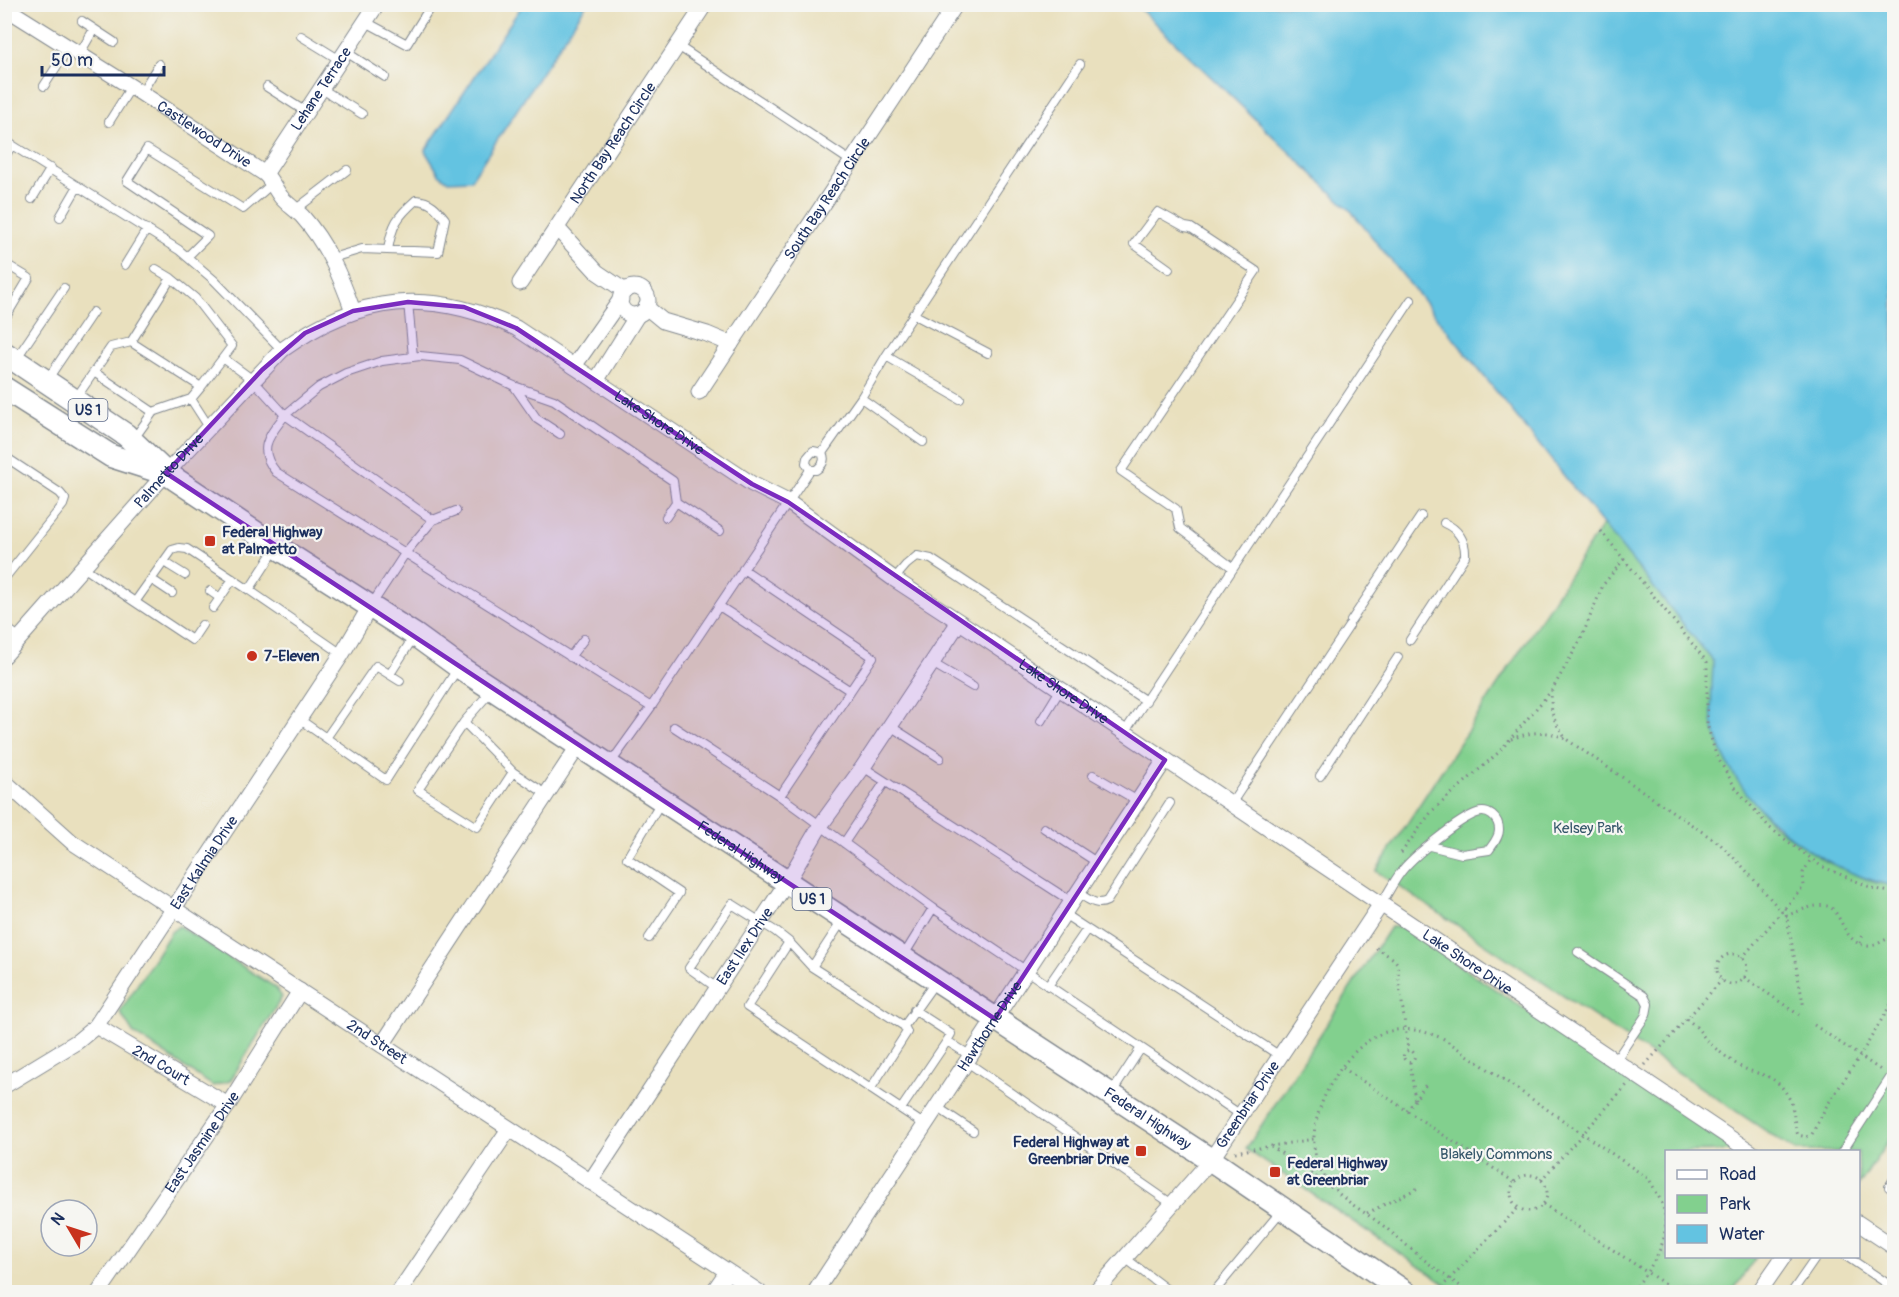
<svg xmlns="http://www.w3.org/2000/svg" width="1899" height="1297" font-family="Pangolin,sans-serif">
	<rect width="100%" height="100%" fill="#f6f6f2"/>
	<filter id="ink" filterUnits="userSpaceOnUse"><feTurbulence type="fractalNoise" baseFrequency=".0167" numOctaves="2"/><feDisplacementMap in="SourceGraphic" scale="12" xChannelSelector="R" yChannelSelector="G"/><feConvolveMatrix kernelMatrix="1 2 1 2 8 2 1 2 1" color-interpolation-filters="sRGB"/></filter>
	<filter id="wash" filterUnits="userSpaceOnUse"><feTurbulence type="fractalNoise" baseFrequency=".008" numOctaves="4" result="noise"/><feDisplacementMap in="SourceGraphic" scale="24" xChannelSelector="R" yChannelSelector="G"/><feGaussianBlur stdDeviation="1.35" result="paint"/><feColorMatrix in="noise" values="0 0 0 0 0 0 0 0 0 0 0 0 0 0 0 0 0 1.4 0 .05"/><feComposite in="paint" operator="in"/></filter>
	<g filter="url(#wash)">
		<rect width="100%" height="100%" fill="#e9e0be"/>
		<path fill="#82d08e" stroke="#4e8076" stroke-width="1.5" d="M1603,524L1713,661V723L1740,783L1773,825L1823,860L1873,882L1894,886V1132L1859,1185L1858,1152L1796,1151L1376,871Z
			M179,926L275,987L282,997L230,1081L213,1086L133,1033L120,1012L171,932Z
			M1390,927H1402L1737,1151L1666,1152V1256L1756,1257L1732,1292H1457L1246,1149Z"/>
		<path fill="#63c3e1" stroke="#3f79a0" stroke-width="1.5" d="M523,4L586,5L471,180L448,181L439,174L425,151Z
			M1136,5H1894V886C1817,870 1732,805 1713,725C1709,707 1713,680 1713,661L1352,212Z"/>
	</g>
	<g filter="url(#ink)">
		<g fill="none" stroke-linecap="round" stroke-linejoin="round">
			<g stroke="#82888e" stroke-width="10">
				<path id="lane" d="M82,21L114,42
					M366,22L407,44L432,4
					M301,36L340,60
					M678,46L852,162
					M346,52L385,77
					M80,53L94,29
					M44,86L69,47
					M267,87L306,112
					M322,89L362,114
					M141,93L159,64
					M109,122L131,87
					M4,140L179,250L214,280L282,350
					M4,158L12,145
					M32,199L51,168
					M295,210L347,170
					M60,217L78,186
					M187,257L208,236L127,181L147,149L243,209L273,183
					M332,258L362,249L438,252L445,219C437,209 431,201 416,200C397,217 392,224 388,250
					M4,263L29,278L4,320
					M125,265L147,229
					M156,269L171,278
					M1169,269L1134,244L1158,212L1185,227L1191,228L1256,271L1121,471L1176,509L1180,528L1233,568
					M408,302L413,357
					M913,314L988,353
					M131,342L201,387L191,399L209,427
					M886,356L960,399
					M16,359L64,288
					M94,372L153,412L191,399
					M47,380L93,312
					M514,386L537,419L560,434
					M201,387L223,358
					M76,398L111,347L131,342L171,278L195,298L232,346L223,358L253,380L285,415C270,435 256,448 276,472L651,707
					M861,398L923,442
					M133,440L153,412
					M4,456L60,493L65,499L63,505L4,579
					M810,470H816C823,465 826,460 822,453L861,398L886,356L1080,64
					M810,470L806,463L807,458L813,451L822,453
					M666,517L676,502
					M433,520L456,511
					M275,550L249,590L342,654
					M164,562L185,575
					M83,567L135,602L172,550L179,548L187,549L249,590
					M743,569L873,657L780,796
					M151,579L172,593
					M894,579L906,565L917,556L931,559L1146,701
					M210,591L220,598
					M135,602L192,640L202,625
					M372,604L406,552L433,520L285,415L319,387L346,373L382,361L420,356L460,360L514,386L554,400L673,481L676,502L720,531
					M719,606L849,690
					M213,608L233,579
					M1351,621L1421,516
					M4,626L20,638
					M1410,640L1465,556C1466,541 1458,529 1444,523
					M570,657L584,639
					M932,663L973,687
					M390,674L413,638
					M492,690L464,722L513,772L546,794
					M299,719L386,780L458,668
					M1041,721L1060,690
					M464,722L418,790L477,827L513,772
					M890,726L940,758
					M674,727L780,796L933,908L1241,1115
					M1124,733L1411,300
					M326,738L376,666L400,681
					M610,764L651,707L810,470
					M863,767L1072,902
					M1093,775L1138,801
					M1320,776L1398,657
					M1231,804L1349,626
					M1044,828L1098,863
					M844,843L885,782
					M1078,893C1087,898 1096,907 1107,901L1170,803
					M1381,904C1388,894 1393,882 1401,872C1412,857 1459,819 1477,813C1488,809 1499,818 1499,830C1499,838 1493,844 1489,850L1462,854L1430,846
					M1064,914L1280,1056
					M649,938L679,893L627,858L661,802
					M789,942L812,967L904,1026L907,1032L871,1088
					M1578,952L1644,996L1648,1004L1646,1015L1616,1060
					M904,955L933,908
					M812,967L842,921
					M1048,986L1087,929
					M717,988L689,968L732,904L775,931L789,942L747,1007L925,1125
					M914,1010L951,1034L947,1041
					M904,1026L936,981
					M967,1062L1172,1204
					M1111,1094L1141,1048
					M937,1107L973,1131
					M901,1109L947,1041L971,1056
					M1842,1152L1894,1072
					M1894,1179L1889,1187L1894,1190
					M1846,1256L1894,1288
					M1125,1258L1170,1292
					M1214,1292L1282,1210
					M1792,1292L1817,1256"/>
			</g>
			<g stroke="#82888e" stroke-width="17">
				<g id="street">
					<path id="s1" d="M4,7L141,93L265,174C272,181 275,189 281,197C287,204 296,210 302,216C327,244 341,277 353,311"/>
					<path id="s2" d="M265,174L377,4"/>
					<path d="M557,228L597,272L625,291"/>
					<path id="s3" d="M520,283L705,4"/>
					<circle cx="634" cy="301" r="14"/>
					<path d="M646,307L663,321L707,334L731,344"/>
					<path d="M574,366L621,299"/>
					<path d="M596,381L638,314"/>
					<path id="s4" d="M699,392L956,4"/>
					<path id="s5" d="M4,656L166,473L282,350C359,294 431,288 516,328L752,484L788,502L894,579L972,630L1751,1152"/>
					<path id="s6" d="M4,781L72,842L759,1292"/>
					<path id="s7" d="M96,1026L228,1105"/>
					<path d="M382,1045L579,745"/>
					<path id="s8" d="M4,1086L78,1041L96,1026L342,654L371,605"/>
					<path id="s9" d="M590,1182L787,882L820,826L863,767L959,622"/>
					<path d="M1858,1223L1894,1247"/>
					<path id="s10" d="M99,1292L228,1105L300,991"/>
					<path d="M399,1292L509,1129"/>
					<path d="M713,1292L727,1272"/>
					<path id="s11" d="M815,1292L1165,760"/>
					<path id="s12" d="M1095,1292L1211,1160L1381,904"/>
					<path d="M1759,1292L1784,1256"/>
				</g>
			</g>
			<g stroke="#82888e" stroke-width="25">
				<g id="primary">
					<path id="s13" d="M4,353L126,435L166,473L277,547L415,635L459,667L1211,1160L1405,1292"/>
					<path d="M4,388L111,456L161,472"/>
				</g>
			</g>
			<path stroke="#82888e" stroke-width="3" stroke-dasharray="1.5 4.5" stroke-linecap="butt" d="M1601,531L1707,662V724L1716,755L1735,787L1770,828L1821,866L1872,888L1894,893
				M1552,690C1549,713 1554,721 1566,739L1720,844L1743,867L1782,912
				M1511,739C1530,732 1547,729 1565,739
				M1401,853L1432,811L1499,752L1552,690L1581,639L1603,585L1624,559
				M1785,908L1804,1008
				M1786,916C1797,912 1815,903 1827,906C1842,909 1842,944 1868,946C1878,946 1885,938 1894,937
				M1860,943L1864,932
				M1376,948L1394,959L1397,963L1408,1050
				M1717 969a15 15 0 1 1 30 0a15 15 0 1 1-30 0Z
				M1742,958L1804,886L1803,873L1811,859
				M1744,977L1799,1015
				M1686,1019C1700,1028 1699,1032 1709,1043C1717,1050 1730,1060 1739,1066C1761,1077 1775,1072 1789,1098C1795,1109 1793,1123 1798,1135L1807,1137L1812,1134L1826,1107L1860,1056L1894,999
				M1814,1025L1882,1071
				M1403.5 1056a5.5 5.5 0 1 1 11 0a5.5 5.5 0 1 1-11 0Z
				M1410,1062L1415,1100
				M1645,1065L1722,980
				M1343,1068L1514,1182
				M1407,1111L1427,1083
				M1271,1146L1332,1188
				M1235,1152L1314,1139
				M1511 1193a18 18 0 1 1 36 0a18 18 0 1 1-36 0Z
				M1541,1180L1627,1085
				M1543,1204L1677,1292
				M1367,1213L1418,1188
				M1437,1292L1518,1208
				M1470,1292C1438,1273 1415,1252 1386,1228C1370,1215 1350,1205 1335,1190C1328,1184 1321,1172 1318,1163C1300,1121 1344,1044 1386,1032C1407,1026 1425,1031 1444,1039L1649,1179C1653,1187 1659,1196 1662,1204C1674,1239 1652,1266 1632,1292"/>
			<use href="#lane" stroke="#fff" stroke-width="8"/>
			<use href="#street" stroke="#fff" stroke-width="15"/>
			<use href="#primary" stroke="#fff" stroke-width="22"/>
		</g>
	</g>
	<path fill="#7b2cbf" fill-opacity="0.2" stroke="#7b2cbf" stroke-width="4.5" stroke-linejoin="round" d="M408,302L464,307L516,328L752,484L788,502L1165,760L995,1019L166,473L262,370L305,333L353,311Z"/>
	<g fill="#c8321e" stroke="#f6f6f2" stroke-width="2">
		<rect x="204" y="535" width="12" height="12" rx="3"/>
		<circle cx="252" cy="656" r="6"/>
		<rect x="1135" y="1145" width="12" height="12" rx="3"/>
		<rect x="1269" y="1166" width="12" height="12" rx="3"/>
	</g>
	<g text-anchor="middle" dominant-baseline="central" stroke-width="4.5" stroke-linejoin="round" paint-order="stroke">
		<g fill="#f6f6f2" stroke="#5d6b8a" stroke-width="1.5">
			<rect x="68.5" y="399" width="39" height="22" rx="4.5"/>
			<rect x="792.5" y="888" width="39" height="22" rx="4.5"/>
		</g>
		<g font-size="14" font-weight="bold" fill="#1b2f5e">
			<text x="88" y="410">US 1</text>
			<text x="812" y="899">US 1</text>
		</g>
		<g font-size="15" fill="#1b2f5e" stroke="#f6f6f2">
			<text stroke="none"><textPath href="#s2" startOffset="102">Lehane Terrace</textPath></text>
			<text stroke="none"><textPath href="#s1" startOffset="237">Castlewood Drive</textPath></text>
			<text stroke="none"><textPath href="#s3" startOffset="168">North Bay Reach Circle</textPath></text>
			<text stroke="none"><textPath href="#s4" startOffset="232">South Bay Reach Circle</textPath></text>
			<text stroke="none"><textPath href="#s5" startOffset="834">Lake Shore Drive</textPath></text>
			<text stroke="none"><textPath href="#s5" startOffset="248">Palmetto Drive</textPath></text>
			<text stroke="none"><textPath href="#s5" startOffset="1320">Lake Shore Drive</textPath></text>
			<text stroke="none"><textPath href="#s13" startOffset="891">Federal Highway</textPath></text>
			<text stroke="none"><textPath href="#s8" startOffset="306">East Kalmia Drive</textPath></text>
			<text stroke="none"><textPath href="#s9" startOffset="282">East Ilex Drive</textPath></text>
			<text stroke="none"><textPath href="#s5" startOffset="1806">Lake Shore Drive</textPath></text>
			<text stroke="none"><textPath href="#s11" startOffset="318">Hawthorne Drive</textPath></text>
			<text stroke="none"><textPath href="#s6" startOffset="456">2nd Street</textPath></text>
			<text stroke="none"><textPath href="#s7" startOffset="76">2nd Court</textPath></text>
			<text stroke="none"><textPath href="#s12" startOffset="242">Greenbriar Drive</textPath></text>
			<text stroke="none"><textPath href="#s13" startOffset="1377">Federal Highway</textPath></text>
			<text stroke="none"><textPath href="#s10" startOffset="182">East Jasmine Drive</textPath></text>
		</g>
		<g font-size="15" font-weight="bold" fill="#1b2f5e" stroke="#f6f6f2" text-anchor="start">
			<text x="222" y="532">Federal Highway<tspan x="222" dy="17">at Palmetto</tspan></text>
			<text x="264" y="656">7-Eleven</text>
			<text x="1129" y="1142" text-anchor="end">Federal Highway at<tspan x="1129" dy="17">Greenbriar Drive</tspan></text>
			<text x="1287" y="1163">Federal Highway<tspan x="1287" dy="17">at Greenbriar</tspan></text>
		</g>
		<g font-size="15" fill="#35576a" stroke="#f6f6f2">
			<text x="1588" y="828">Kelsey Park</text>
			<text x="1496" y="1154">Blakely Commons</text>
		</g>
	</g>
	<rect width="1899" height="1297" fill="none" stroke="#f6f6f2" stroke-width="24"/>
	<rect x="1665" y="1150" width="195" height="108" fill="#f6f6f2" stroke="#9ea6b7" stroke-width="1.5"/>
	<rect x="1677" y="1170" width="30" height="9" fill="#ffffff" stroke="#9ea6b7" stroke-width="1.5"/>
	<text x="1719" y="1180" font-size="18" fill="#1b2f5e">Road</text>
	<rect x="1677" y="1195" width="30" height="18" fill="#82d08e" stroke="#9ea6b7" stroke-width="1.5"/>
	<text x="1719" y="1210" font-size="18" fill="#1b2f5e">Park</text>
	<rect x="1677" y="1225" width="30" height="18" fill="#63c3e1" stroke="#9ea6b7" stroke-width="1.5"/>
	<text x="1719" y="1240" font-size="18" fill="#1b2f5e">Water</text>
	<g transform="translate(69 1228) rotate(309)"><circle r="28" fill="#f6f6f2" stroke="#9ea6b7" stroke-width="1.5"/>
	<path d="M0-4.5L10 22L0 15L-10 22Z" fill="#c8321e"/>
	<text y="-9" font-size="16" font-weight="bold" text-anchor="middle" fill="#1b2f5e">N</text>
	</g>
	<path d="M42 66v9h122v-9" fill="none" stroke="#1b2f5e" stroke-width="3"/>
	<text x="51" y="66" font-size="18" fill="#1b2f5e" stroke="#f6f6f2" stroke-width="4.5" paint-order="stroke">50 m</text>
</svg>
